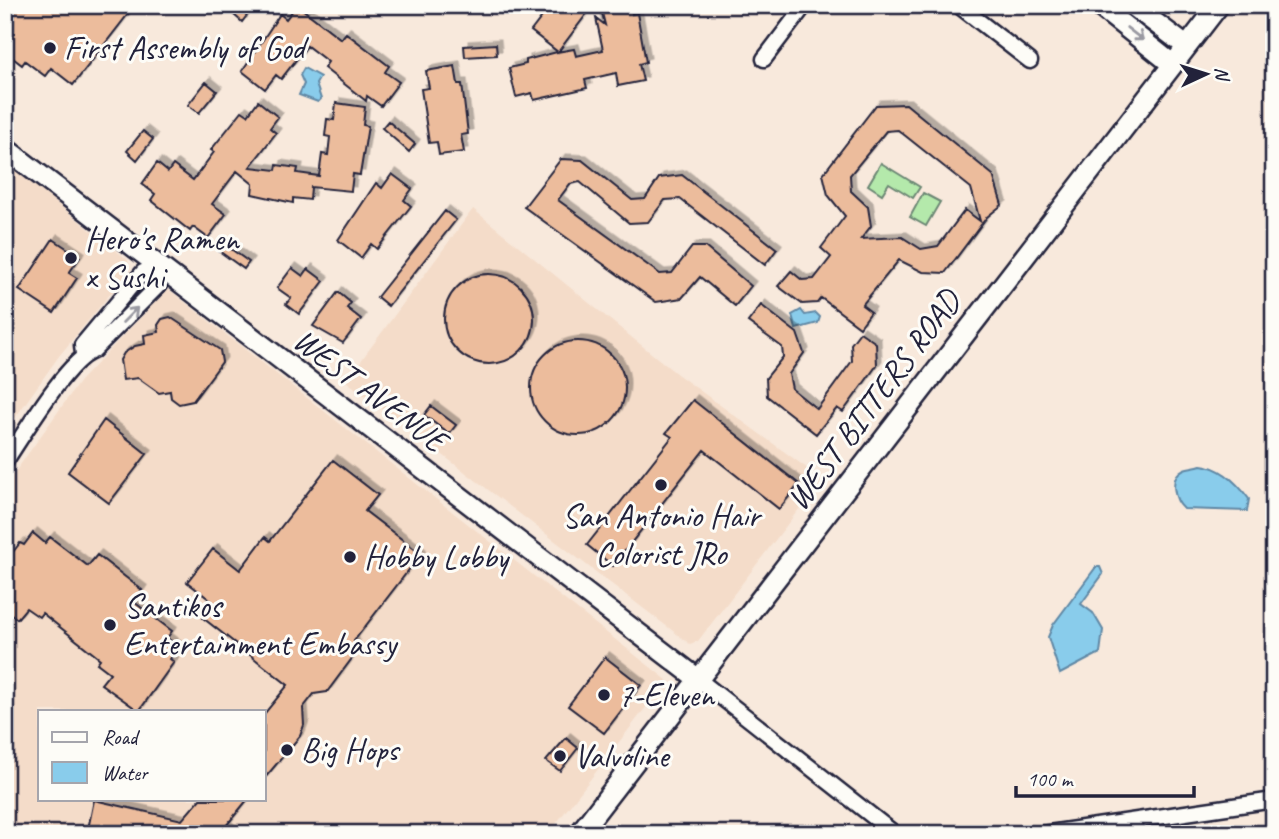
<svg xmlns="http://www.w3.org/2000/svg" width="1279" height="839" font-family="Caveat,sans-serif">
	<defs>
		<filter id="shadow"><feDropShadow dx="4.5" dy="-4.5" stdDeviation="0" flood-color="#0004"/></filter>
	</defs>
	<rect width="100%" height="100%" fill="#f8e9dc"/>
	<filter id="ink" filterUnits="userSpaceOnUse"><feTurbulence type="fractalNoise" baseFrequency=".0143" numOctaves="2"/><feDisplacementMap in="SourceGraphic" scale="14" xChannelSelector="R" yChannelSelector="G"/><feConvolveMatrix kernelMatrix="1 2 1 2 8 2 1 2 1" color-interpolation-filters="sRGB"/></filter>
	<g filter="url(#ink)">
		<path fill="#f4dcc9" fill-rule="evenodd" d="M5,162L128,260L130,270L59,356L5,432Z
			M473,209L677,374L822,479L698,641L690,644L346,381Z
			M168,289L667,680L548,834H5V486L80,381ZM40,711H264V799H40Z"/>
		<path fill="#b4e9ab" stroke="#6b8673" stroke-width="2" d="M881,163L920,187L913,198L889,183L882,194L868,185Z
			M923,193L940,202L926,226L910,217Z"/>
		<path fill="#89cceb" stroke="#6088a5" stroke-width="2" d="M304,68L320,77L316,84L321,99L318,102L299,95L304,84L300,75Z
			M801,310L805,315L816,313L820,317L818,323L796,329L792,315Z
			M1201,465C1221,467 1238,484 1249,499L1247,511L1184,509C1174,500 1168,477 1184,469C1189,467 1196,467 1201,465Z
			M1096,567H1100L1103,574L1081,604L1093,613L1103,630L1100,653L1060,674L1048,637L1053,625Z"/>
		<path fill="#ecbc9c" stroke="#22223b" stroke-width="2" fill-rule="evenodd" filter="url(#shadow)" d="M5,5H135L73,85L51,68L45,76L25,61L22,65L5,52Z
			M239,5H255L242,22L233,14Z
			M297,5L341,39L346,33L389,66L385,72L399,82L381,106L367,96L366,101L324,68L328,62L307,46L281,79L276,75L265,89L242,71L280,14L286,19Z
			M551,5H579L588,12L558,52L531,31Z
			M600,5H631L632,14L637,13L646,62L639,64L643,81L618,86L616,73L585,80L587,88L534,100L532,93L516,97L509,68L526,64V60L557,52L574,49L576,56L603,50L596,18L605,25Z
			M496,44L497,55L465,57L464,46Z
			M455,66L458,84H462L468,134L461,135L464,152L439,155L437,142L429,143L421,89L429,88L426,71Z
			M206,82L217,91L199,113L188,105Z
			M258,101L278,117L270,128L276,133L250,167L276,170L277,165L298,168L297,173L319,176L322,154L328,155L330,137L325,136L327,119L334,120L336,103L365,107L363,125L368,126L360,175L353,174L351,191L311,187L310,200L293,198V203L252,194L253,184L237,171L212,204L226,214L208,238L193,227L190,231L151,200L155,194L142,184L157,163L168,172L173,165L193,180L214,152L211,150L242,111L248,115Z
			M906,104L993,175L1002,205L987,217L945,273L923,272L899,260L862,305L871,312L860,327L821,298L817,303L802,304L778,286L791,271L802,280L814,279L831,257L821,248L845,216L828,195L823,174L876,105ZM898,130L971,188L980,221L965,210L938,246L921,249L902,237L861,239L871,226L868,207L851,191L850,175L886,131Z
			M388,121L415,144L409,152L382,128Z
			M143,131L153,139L137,160L127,151Z
			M561,159L582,160L632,200L645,199L659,178L682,175L777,249L765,265L680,199L665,200L648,222L629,223L580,182L570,184L558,200L660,274L672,273L692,247H705L751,286L735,306L700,277L682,298L656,302L524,207Z
			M392,174L412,189L404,200L411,206L377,249L371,244L361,258L338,240L376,183L382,188Z
			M445,211L456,220L388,306L377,297Z
			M53,239L80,257L69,273L77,278L54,313L19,290Z
			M224,244L249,262L244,269L219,251Z
			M292,268L303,276L308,269L324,281L299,314L286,304L291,298L277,288Z
			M444 319a45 45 0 1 1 90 0a45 45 0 1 1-90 0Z
			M338,292L351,303L347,308L361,319L343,343L313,326Z
			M761,305L797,333L804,353L789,374L792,389L817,409L852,361L851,344L860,332L876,343L877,365L843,412L837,408L816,434L767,396L766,378L783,357L782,347L748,322Z
			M170,317L220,350L222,362L193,401L179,404L171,398L170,391L159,393L138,378L123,380L120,360L124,353L135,346L145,344L144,335L159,332L158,325L162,319Z
			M531 388a47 47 0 1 1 94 0a47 47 0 1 1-94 0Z
			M693,400L799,484L779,509L704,450L613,566L587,545L672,437L666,433Z
			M431,406L456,425L449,434L424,415Z
			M104,420L147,454L109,503L68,472Z
			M333,460L378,495L365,511L421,554L354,641L356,653L327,692L314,694L303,708L304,725L300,736L264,779V714L288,685L203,618L214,603L187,582L213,549L240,570L265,537L270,541Z
			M33,533L45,543L50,537L88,566L97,555L142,590L134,602L172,631L167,638L179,647L170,659L174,662L139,711L101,684L110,673L97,663L100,659L42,613L39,617L26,608L17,619L5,609V562L20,543L24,545Z
			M605,657L641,685L604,733L568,706Z
			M566,738L578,748L560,771L546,761Z
			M200,799H248L226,826L235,834H87L94,800L182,820Z"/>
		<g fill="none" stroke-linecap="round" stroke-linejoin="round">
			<g stroke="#22223b" stroke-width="19">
				<path id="street" d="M958,5L1030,61
					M764,59L805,5
					M5,462C22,437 67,360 93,351L159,285L161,265L143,272L82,345L83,354
					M698,679L895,834
					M1042,834L1274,800"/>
			</g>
			<g stroke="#22223b" stroke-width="24">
				<path id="secondary" d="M1098,5L1172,64
					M1132,5L1186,46
					M5,148L698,679
					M579,834L1219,5"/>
			</g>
			<use href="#street" stroke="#fdfcf7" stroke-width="14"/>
			<use href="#secondary" stroke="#fdfcf7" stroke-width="19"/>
		</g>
		<defs><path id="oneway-shaft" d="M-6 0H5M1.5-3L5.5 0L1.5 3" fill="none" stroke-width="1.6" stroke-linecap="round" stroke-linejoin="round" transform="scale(1.75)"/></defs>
		<g stroke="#9a9aa2">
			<use href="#oneway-shaft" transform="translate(1135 34) rotate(38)"/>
			<use href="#oneway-shaft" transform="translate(130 315) rotate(-45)"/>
		</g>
	</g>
	<g fill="#22223b" stroke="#fdfcf7" stroke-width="2.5">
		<circle cx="50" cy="48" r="7"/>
		<circle cx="71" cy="258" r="7"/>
		<circle cx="661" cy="485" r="7"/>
		<circle cx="350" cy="557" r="7"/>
		<circle cx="110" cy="625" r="7"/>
		<circle cx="604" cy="695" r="7"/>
		<circle cx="287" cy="750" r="7"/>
		<circle cx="560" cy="756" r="7"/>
	</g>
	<g text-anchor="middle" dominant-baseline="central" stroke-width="6" stroke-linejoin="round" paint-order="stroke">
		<g font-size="33" fill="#22223b" stroke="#fdfcf7" text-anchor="start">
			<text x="64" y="48">First Assembly of God</text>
			<text x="85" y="239">Hero's Ramen<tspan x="85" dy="38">x Sushi</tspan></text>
			<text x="661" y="516" text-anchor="middle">San Antonio Hair<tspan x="661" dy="38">Colorist JRo</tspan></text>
			<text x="364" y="557">Hobby Lobby</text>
			<text x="124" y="606">Santikos<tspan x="124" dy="38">Entertainment Embassy</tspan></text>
			<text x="618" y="695">7-Eleven</text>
			<text x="301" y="750">Big Hops</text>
			<text x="574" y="756">Valvoline</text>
		</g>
		<g font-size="33" fill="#22223b" stroke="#fdfcf7">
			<text transform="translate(370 390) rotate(37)">WEST AVENUE</text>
			<text transform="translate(873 400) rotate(-53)">WEST BITTERS ROAD</text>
		</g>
	</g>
	<rect width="1279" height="839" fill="none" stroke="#fdfcf7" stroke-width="28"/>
	<rect x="14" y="14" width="1251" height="811" fill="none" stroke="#22223b" stroke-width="2.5" filter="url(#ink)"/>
	<rect x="38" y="710" width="228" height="91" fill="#fdfcf7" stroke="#a5a5ac" stroke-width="2"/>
	<rect x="52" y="732" width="35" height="10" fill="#fdfcf7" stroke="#a5a5ac" stroke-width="2"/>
	<text x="102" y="744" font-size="21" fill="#22223b">Road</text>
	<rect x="52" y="762" width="35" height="21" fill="#89cceb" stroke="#a5a5ac" stroke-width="2"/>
	<text x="102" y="780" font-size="21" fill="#22223b">Water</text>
	<g transform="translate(1206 74) rotate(86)" stroke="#fdfcf7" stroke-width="5" paint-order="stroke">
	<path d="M0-5L12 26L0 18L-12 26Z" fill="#22223b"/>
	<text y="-10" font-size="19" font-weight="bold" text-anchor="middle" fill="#22223b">N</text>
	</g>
	<path d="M1016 786v10h178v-10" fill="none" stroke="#22223b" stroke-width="3.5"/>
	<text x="1027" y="786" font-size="21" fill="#22223b" stroke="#fdfcf7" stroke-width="5" paint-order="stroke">100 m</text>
</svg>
